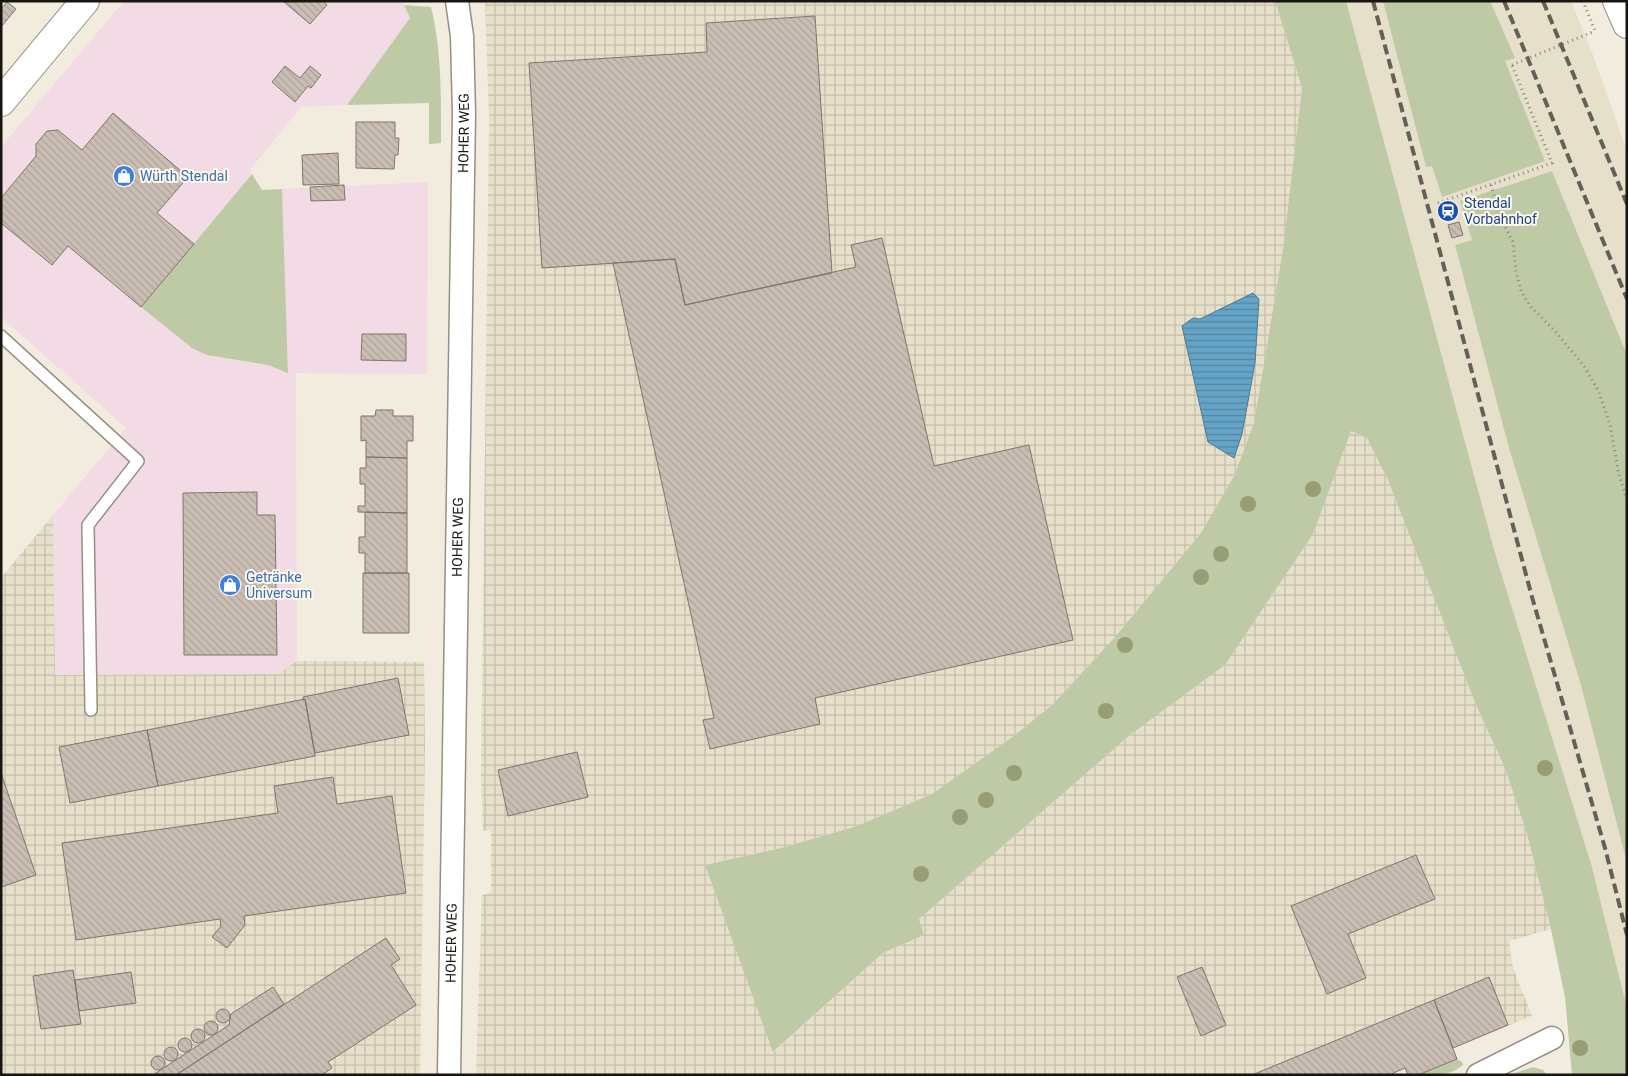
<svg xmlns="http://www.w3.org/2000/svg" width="1628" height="1076" font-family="Roboto,sans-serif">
	<defs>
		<pattern id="industrial-grid" width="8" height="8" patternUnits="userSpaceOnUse" patternTransform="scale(1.25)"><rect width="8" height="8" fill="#e6dfca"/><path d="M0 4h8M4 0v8" fill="none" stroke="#c5beac"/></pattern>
		<pattern id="water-rules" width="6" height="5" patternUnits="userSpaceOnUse" patternTransform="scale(1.25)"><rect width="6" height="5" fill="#65a4c7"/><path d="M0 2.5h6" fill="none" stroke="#5284a0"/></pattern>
		<pattern id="building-back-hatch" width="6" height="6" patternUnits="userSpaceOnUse" patternTransform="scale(1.25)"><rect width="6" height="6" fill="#cabeb4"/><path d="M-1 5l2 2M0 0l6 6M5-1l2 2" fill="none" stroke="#ada29a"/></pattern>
	</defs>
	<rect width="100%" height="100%" fill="#f1ecde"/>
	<path fill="#f3dbe5" d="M124,1H402L410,18L347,105L301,107L250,170L252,174L141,307L192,348L207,355L268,365L288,372L282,189L428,182L427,374L296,373L297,661L277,674L54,675L53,515L126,428L1,317V147Z"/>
	<path fill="url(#industrial-grid)" d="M485,1H1275L1302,88L1283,249L1254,423L1234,476L1201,533L1115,637L1053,704L1015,735L932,794L857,826L781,848L705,865L774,1052L883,953L924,935L919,919L1130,735L1225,665L1313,534L1351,431L1367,438L1388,480L1476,705L1505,768L1527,834L1551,929L1509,941L1513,968L1532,1016L1453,1048L1457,1059L1418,1075L1405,1068L1389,1075H476L482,895L491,893V830L483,831L481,775L489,118Z
		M53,515L55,675L277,674L297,661L424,662L425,743L420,1075H1V578Z"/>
	<path fill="#e6dfca" d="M1346,1H1571L1593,55L1627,151V355L1552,171L1460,201L1472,240L1455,245L1509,448L1580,682L1627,863V1008L1592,867L1495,553Z"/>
	<path fill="#bec9a5" d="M1275,1H1346L1495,553L1592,867L1627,1008V1075H1572L1565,997L1551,929L1527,834L1505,768L1476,705L1388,480L1367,438L1351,431L1313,534L1225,665L1130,735L919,919L924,935L883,953L773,1052L705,865L781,848L857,826L932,794L1015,735L1053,704L1115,637L1201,533L1234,476L1254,423L1283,249L1302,88Z
		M1383,1H1490L1515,58L1505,61L1545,161L1442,197L1432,166L1426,167Z
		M404,5L431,7C442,52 441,97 441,143L429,144V103L347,105L410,18Z
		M1552,171L1627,355V863L1580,682L1509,448L1455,245L1472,240L1460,201Z
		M252,174L262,190L282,189L288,373L268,365L207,355L192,348L141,307Z
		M1457,1059L1462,1062L1463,1065C1451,1076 1435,1075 1418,1075Z
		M1533,1067L1543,1070L1547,1075H1509Z"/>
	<path fill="url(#water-rules)" stroke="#4e7990" d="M1253,293L1259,299L1255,363L1242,434L1234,458L1208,442L1182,326L1193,318L1200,319Z"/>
	<path fill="url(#building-back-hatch)" stroke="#80756c" d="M283,1H323L327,5L310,24Z
		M7,2L16,9L1,27V9Z
		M815,16L832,273L685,305L675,259L542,268L529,63L707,52L706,23Z
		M285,66L300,78L310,66L321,75L311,88L308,86L295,102L272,82Z
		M113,113L188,177L157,213L194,244L141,307L68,246L52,265L1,223V198L36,156V144L47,131L58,130L82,150Z
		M356,122H395V138H399L398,155H395L394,169L356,168Z
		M338,153L339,184L303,185L302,155Z
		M344,185L345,200L311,201L310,187Z
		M1459,222L1463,235L1452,238L1448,225Z
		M882,238L934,466L1029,445L1073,640L815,698L820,724L710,749L703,720L714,718L613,263L675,259L685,305L856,267L851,245Z
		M362,334H406V361L361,360Z
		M376,410H393V416H413V441H407V458L366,457V440L361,441V416H375Z
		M366,457L407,458V513L358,512V506H365V484H360V468H366Z
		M257,492V515H275L277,655H184L183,493Z
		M365,512L407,513V573H365V553H359V537H365Z
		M363,573H409V633H363Z
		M398,678L409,735L315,753L305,699H303V697Z
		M305,699L315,756L158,786L147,730Z
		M147,730L158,786L70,803L59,747Z
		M577,752L588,797L508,816L498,770Z
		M1,773L36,875L1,887Z
		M333,777L337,804L392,796L406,893L244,916L245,925L227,948L212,937L221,926L220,919L76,940L62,843L278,813L274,786Z
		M1416,855L1435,899L1348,934L1366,978L1327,994L1291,906Z
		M386,938L400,959L391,965L416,1005L328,1062L332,1068L322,1075H176Z
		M1202,967L1226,1025L1201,1036L1177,977Z
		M73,970L81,1024L41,1029L33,976Z
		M131,972L136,1003L79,1011L75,980Z
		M1489,977L1508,1025L1453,1048L1434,1000Z
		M273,987L284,1004L176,1075H153L229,1025L231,1014Z
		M1434,1000L1457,1059L1418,1075H1408L1405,1068L1389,1075H1252Z
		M216 1016a7 7 0 1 1 14 0a7 7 0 1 1-14 0Z
		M204 1028a7 7 0 1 1 14 0a7 7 0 1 1-14 0Z
		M191 1036a7 7 0 1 1 14 0a7 7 0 1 1-14 0Z
		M178 1045a7 7 0 1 1 14 0a7 7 0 1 1-14 0Z
		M164 1054a7 7 0 1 1 14 0a7 7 0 1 1-14 0Z
		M151 1063a7 7 0 1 1 14 0a7 7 0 1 1-14 0Z"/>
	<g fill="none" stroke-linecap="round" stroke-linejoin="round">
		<g stroke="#959083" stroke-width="14">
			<path id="service" d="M1,336L138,461L88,525L91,710"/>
		</g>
		<g stroke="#959083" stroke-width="25">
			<g id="minor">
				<path id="s1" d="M449,1075L464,113L462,36L457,1"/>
				<path d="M1478,1075L1552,1038"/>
			</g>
		</g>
		<g stroke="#959083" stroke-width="30">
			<path id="secondary" d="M1617,1L1627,24
				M1,102L85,1"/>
		</g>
		<path stroke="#89857b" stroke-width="3" stroke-dasharray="1 4" stroke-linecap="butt" d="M1583,1L1595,31
			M1491,185L1502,221L1513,242L1516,271L1521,291L1530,306L1555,331L1584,366L1598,390L1610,424L1618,471L1627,500
			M1438,203L1552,163L1512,65"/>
		<use href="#service" stroke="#fff" stroke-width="11"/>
		<use href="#minor" stroke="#fff" stroke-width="22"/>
		<use href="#secondary" stroke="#fff" stroke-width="28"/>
		<path stroke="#636057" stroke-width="4" stroke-dasharray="10 5" stroke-linecap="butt" d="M1373,1L1532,597L1605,848L1627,935
			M1504,1L1627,299
			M1543,1L1627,204"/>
		<path stroke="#89857b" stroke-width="3" stroke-dasharray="1 4" stroke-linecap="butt" d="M1512,65L1595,31"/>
	</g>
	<g fill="#989e74">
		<circle cx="1313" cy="489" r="8"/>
		<circle cx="1248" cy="504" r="8"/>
		<circle cx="1221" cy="554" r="8"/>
		<circle cx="1201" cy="577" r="8"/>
		<circle cx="1125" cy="645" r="8"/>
		<circle cx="1106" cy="711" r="8"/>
		<circle cx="1545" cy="768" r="8"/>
		<circle cx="1014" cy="773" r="8"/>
		<circle cx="986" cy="800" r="8"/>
		<circle cx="960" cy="817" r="8"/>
		<circle cx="921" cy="874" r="8"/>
		<circle cx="1580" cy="1048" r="8"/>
	</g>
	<defs>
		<g id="shop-disc" transform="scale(1.125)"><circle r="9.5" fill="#3f7fe0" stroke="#fef9eb"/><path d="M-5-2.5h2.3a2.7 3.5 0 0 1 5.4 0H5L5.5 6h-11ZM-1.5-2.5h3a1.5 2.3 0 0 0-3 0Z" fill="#fff"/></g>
		<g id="station-disc" transform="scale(1.125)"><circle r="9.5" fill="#1a4fb4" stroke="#fef9eb"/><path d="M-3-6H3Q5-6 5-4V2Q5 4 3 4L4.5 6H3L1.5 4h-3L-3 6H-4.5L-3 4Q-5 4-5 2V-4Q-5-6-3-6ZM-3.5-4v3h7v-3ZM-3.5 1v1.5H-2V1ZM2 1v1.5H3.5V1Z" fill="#fff"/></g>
	</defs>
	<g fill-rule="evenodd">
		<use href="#shop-disc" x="124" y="176"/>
		<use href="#station-disc" x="1448" y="211"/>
		<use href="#shop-disc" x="230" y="585"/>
	</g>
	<g text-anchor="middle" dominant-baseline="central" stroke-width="4" stroke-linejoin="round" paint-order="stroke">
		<g font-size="14" fill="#171510" stroke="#fef9eb">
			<text stroke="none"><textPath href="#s1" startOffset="942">HOHER WEG</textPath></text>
			<text stroke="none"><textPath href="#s1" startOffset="538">HOHER WEG</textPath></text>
			<text stroke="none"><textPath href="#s1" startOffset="132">HOHER WEG</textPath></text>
		</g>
		<g font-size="14" fill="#366cbe" stroke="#fef9eb" text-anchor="start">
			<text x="140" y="176">Würth Stendal</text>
			<text x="246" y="577">Getränke<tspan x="246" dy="16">Universum</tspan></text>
		</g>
		<g font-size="14" fill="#164399" stroke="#fef9eb" text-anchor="start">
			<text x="1464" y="203">Stendal<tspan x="1464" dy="16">Vorbahnhof</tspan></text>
		</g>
	</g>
	<rect width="1628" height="1076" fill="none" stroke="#171510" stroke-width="5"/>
</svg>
